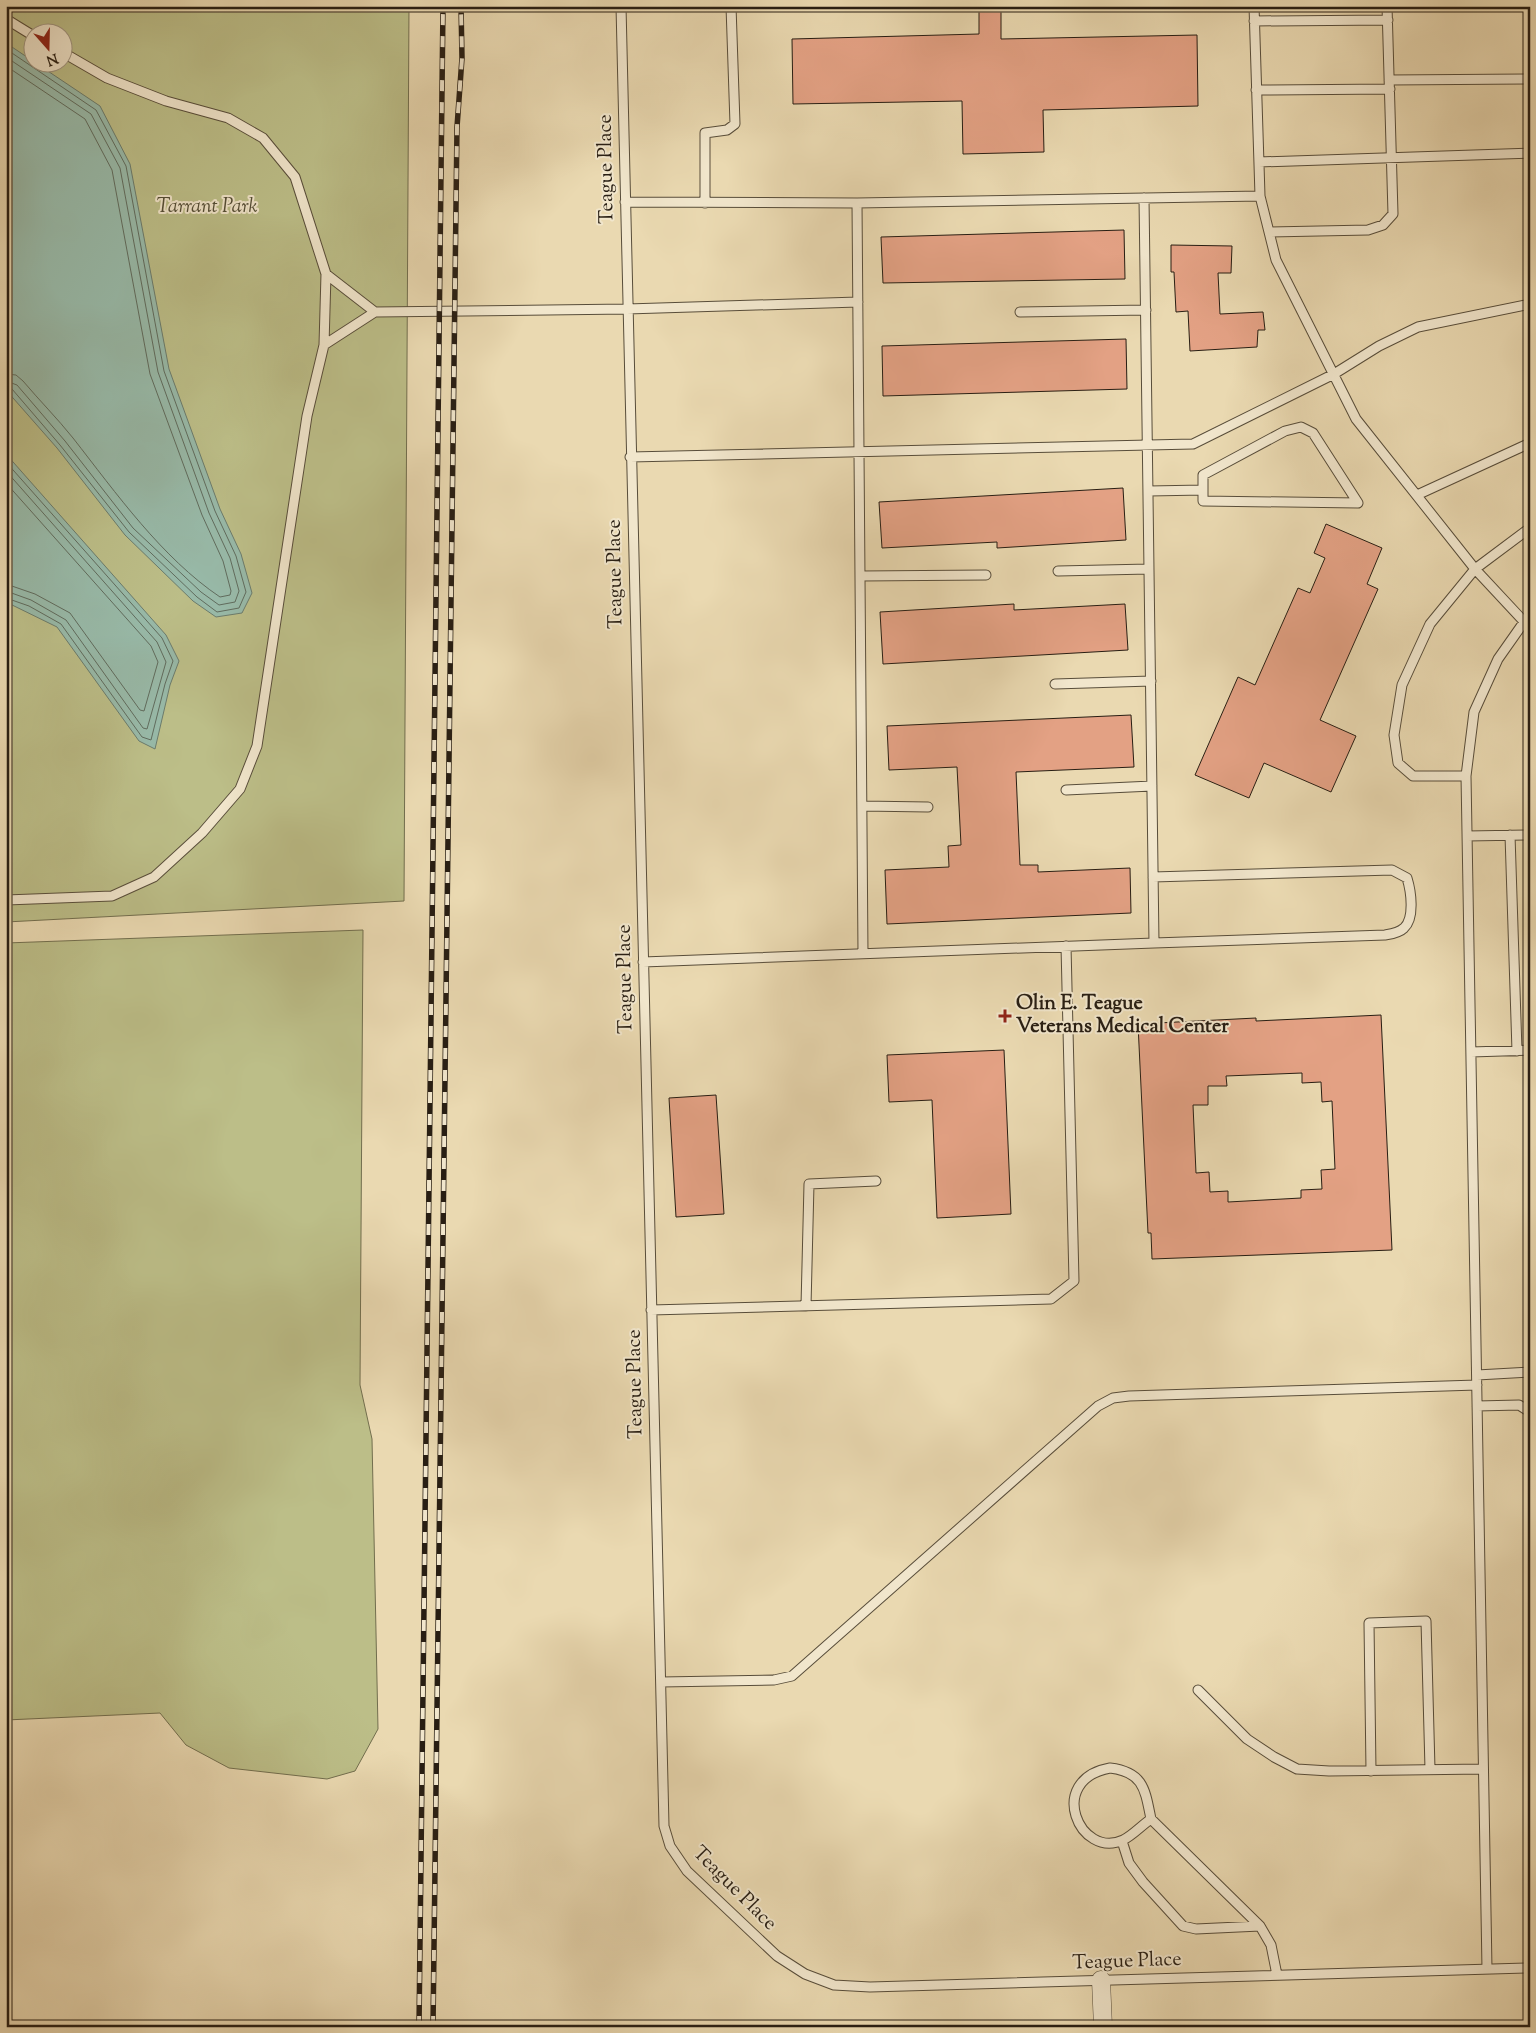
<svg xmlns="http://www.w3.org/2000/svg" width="1536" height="2033" font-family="'Sorts Mill Goudy',serif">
	<rect width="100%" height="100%" fill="#ead9b1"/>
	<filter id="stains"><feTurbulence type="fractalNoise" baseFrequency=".004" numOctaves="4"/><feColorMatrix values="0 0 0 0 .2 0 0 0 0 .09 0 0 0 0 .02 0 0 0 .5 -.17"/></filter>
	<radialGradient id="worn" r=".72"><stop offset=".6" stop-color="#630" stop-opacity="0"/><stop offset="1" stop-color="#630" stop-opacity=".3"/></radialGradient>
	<path fill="#bcbe88" stroke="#726e4e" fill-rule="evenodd" d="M6,6H409L404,901L6,922ZM32,32H62V62H32Z
		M363,930L360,1385L372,1439L378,1729L355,1771L327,1779L229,1768L186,1745L160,1713L6,1720V943Z"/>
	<path fill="#98baa9" stroke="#6b7c6d" d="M6,43L100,106L130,164L169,369L220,509L241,554L252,593L242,613L216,617L193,601L125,535L57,448L6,390Z
		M6,454L166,635L179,661L170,685L155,749L139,741L57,627L6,602Z"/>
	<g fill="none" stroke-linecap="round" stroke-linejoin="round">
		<path stroke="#606c5e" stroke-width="1" d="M6,49L96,110L126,166L164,371L215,511L236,556L246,592L239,608L217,612L197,597L129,532L60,445L12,389L6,388
			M6,57L91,114L120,168L158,372L209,513L230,558L239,591L235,602L219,605L201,592L133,528L65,441L17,385L6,381
			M6,66L85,119L112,170L150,374L202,515L223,561L231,591L230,595L220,597C162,558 116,493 73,438C57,418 39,400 23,381L16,375L6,374
			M6,462L162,638L173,661L165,684L151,740L142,737L61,624L29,606L6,598
			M6,471L157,642L166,662L147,729L143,728L66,620L31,600L6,591
			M6,483L151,646L158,662L144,711L140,710L70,613L35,594L6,584"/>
	</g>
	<path fill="#e3a184" stroke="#281e13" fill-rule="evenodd" d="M979,6H1001V39L1197,35L1198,106L1043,110L1044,152L963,154L962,101L793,104L792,39L979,34Z
		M1124,230L1125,279L883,283L881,237Z
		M1171,245L1232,246L1231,273H1218L1220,314L1263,312L1265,330H1258L1257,347L1190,351L1188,311L1176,312L1174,272H1171Z
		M1126,339L1127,389L883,396L882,346Z
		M1123,488L1126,540L997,548V542L882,548L879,502Z
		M1326,524L1382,548L1367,584L1378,589L1320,720L1356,736L1331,792L1264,763L1249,798L1195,775L1238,677L1255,685L1298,588L1310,593L1325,558L1314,553Z
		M1014,604V610L1125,604L1128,650L883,664L880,612Z
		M1131,715L1134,767L1016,772L1020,865H1038V872L1130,868L1131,913L887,924L885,870L949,867L948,846L961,845L957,767L889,770L887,726Z
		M1381,1015L1392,1250L1152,1259L1151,1233H1148L1138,1024L1256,1018V1021ZM1302,1073V1083L1321,1082L1322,1102L1332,1101L1335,1169L1321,1170L1322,1189L1301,1190V1198L1228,1202V1191L1210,1192L1209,1172L1196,1173L1193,1105H1208V1086H1227L1226,1076Z
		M1004,1050L1011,1214L937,1218L932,1100L889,1102L887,1055Z
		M716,1095L724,1214L676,1217L669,1098Z"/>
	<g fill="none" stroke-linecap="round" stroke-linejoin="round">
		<g stroke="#584d3a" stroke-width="11">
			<path id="service" d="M621,6L664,1826L670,1846L687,1871L777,1956L805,1974L834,1985L870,1987L1530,1968
				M1254,6L1260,196L1276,260L1356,419L1475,569L1530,628
				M6,19L32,35
				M1254,21L1388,20
				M62,52L107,78L166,101L228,118L263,138L295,177L326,274L375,312
				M1389,80L1530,79
				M1256,90L1390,89
				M1259,162L1530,153
				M625,202L857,203L1260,196
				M705,203V133L727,130L735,124L731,6
				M857,203L863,953
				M1269,232L1368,230L1383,225L1393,214L1387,6
				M1020,312L1146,310
				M324,345L326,274
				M1301,427L1313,433L1358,503L1203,501V475L1285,431Z
				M630,457L1193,444L1334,374L1379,346L1418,327L1530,304
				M1149,491L1203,490
				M1417,495L1530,443
				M1058,571L1149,569
				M861,576L986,575
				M1055,684L1151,681
				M1466,776H1413L1398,763L1394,735L1402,685L1430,624L1475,569L1530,528
				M1066,790L1152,786
				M862,806L928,807
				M1510,835L1517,1051
				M1467,836L1530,835
				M1153,877L1392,870L1407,878C1411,891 1415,918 1404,928C1399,933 1391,934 1385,935L1154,943
				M6,900L112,896L154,877L202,833L240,789L257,746L307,416L324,345L375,312L627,309L858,302
				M643,962L1154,943L1144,198
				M1471,1052L1530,1050
				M806,1306L809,1184L876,1181
				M651,1310L1051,1299L1074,1281L1066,946
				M1477,1375L1530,1372
				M1477,1406L1519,1405L1530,1412
				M661,1682L774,1680L792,1676L1098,1406L1113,1398L1129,1396L1477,1385
				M1198,1690L1247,1739L1274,1757L1297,1769L1329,1771L1483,1769
				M1110,1768C1144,1772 1145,1790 1151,1819C1142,1825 1132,1836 1123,1840C1080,1860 1045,1780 1110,1768Z
				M1371,1771L1369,1623L1426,1621L1430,1769
				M1151,1819L1260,1926L1271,1945L1277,1975
				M1122,1841L1129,1863L1143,1882L1183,1926L1196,1929L1260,1926
				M1487,1969L1466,776L1474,712L1498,659L1524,622L1530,618"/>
		</g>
		<g stroke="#584d3a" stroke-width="19">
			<path id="minor" d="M1101,1980L1103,2027"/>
		</g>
		<use href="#service" stroke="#f1e6cc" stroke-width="9"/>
		<use href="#minor" stroke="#f1e6cc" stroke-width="18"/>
		<g stroke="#281e13" stroke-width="5.5">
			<path id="rail" d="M419,2027L443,6
				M433,2027L457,127L462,58L461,6"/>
		</g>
		<use href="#rail" stroke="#f1e6cc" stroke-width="4" stroke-dasharray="11" stroke-linecap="butt"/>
	</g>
	<path fill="#8f2418" stroke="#f1e6cc" stroke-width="2" d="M1002.5 1008.5h5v5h5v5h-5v5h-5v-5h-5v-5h5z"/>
	<g text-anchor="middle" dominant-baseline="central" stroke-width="4" stroke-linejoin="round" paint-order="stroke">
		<g font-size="20" fill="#281e13" stroke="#f1e6cc">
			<text transform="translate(607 169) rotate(-91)">Teague Place</text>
			<text transform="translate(616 574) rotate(-91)">Teague Place</text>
			<text transform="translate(626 979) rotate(-91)">Teague Place</text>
			<text transform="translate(636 1384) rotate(-91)">Teague Place</text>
			<text transform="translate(734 1889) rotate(45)">Teague Place</text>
			<text transform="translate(1127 1962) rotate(-2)">Teague Place</text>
		</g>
		<g font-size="20" font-style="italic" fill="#544e36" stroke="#f1e6cc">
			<text x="207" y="207">Tarrant Park</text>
		</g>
		<g font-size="20" font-weight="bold" fill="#281e13" stroke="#f1e6cc" text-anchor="start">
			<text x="1016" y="1004">Olin E. Teague<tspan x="1016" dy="23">Veterans Medical Center</tspan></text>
		</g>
	</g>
	<rect width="1536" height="2033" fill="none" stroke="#ead9b1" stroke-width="25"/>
	<rect x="8" y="8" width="1521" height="2018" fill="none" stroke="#281e13" stroke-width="2.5"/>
	<rect x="12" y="12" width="1511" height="2008" fill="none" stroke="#281e13"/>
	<g transform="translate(48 48) rotate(160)"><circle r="24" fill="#f1e6cc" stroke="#a19682"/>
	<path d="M0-4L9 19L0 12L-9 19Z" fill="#8f2418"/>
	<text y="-8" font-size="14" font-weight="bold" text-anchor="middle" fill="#281e13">N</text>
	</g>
	<rect width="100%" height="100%" filter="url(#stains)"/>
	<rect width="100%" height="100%" fill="url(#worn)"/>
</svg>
